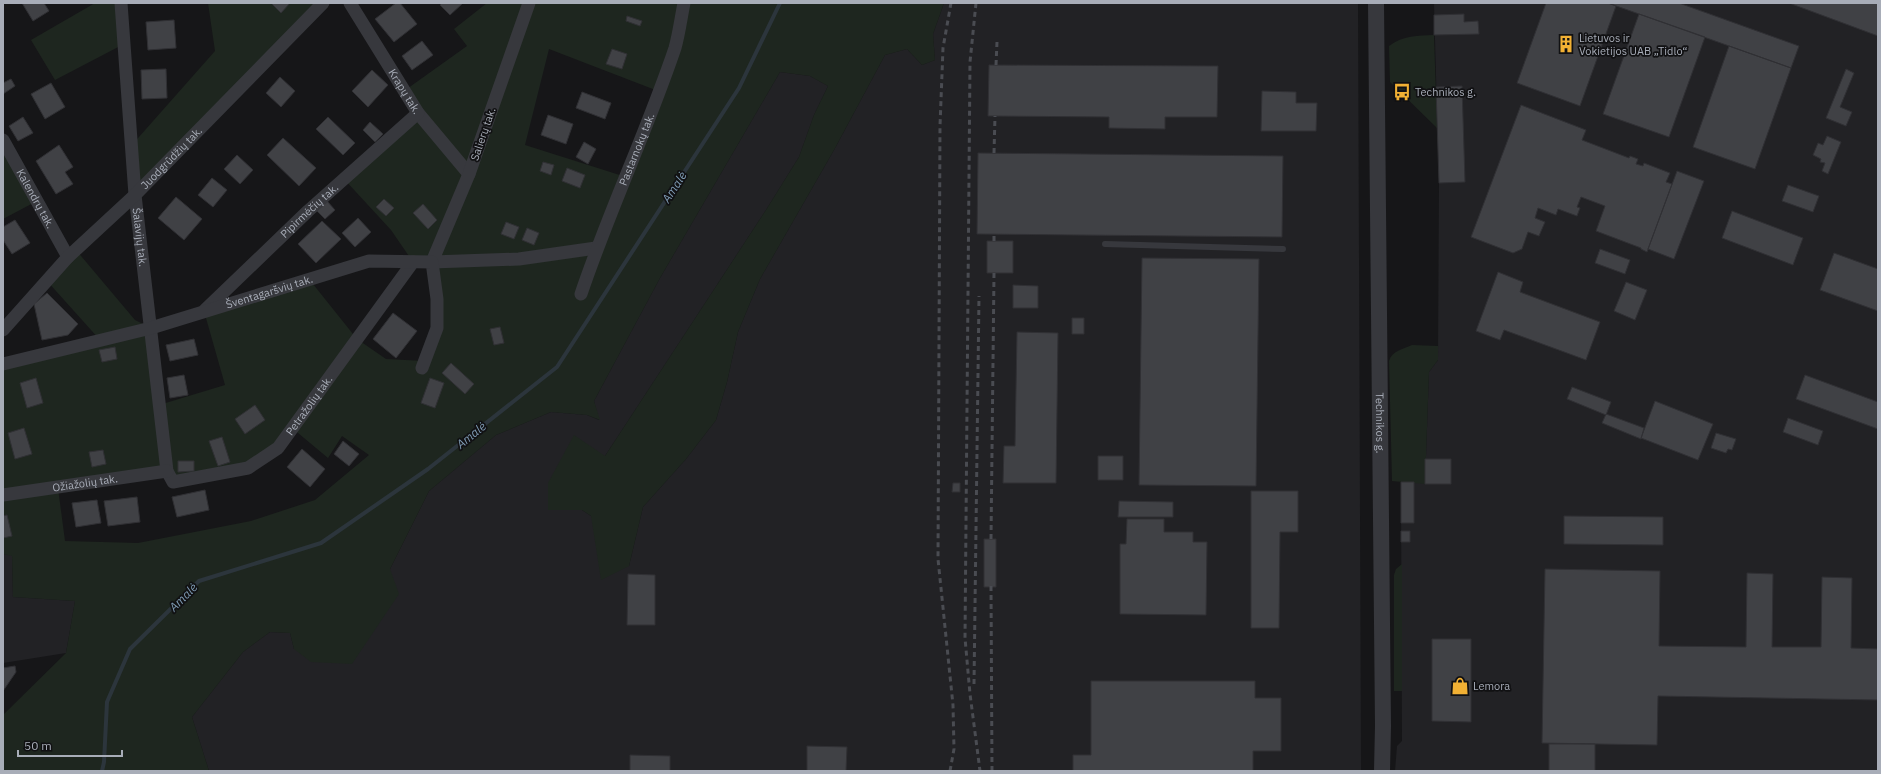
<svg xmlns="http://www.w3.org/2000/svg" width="1881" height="774" font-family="'IBM Plex Sans',sans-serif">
	<rect width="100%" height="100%" fill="#161618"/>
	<path fill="#222225" d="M944,3H1358L1361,771H209L192,717L243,652L270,632L290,633L294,649L390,569L429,491L496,435L551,412L587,415L599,420L594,401L660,278L780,72L810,76L828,86L814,115L799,157L766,210L605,456L548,509L582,510L591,516L629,566L643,507L686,459L716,420L727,382L738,332L760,279L834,150L885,55L907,49L922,65L935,60L933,34Z
		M1434,3H1878V771H1395L1397,746L1402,741L1401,482L1425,483L1429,372L1438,360L1439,183Z
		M3,554L12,555L13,597L75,601L66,653L3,663Z"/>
	<path fill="#1e261f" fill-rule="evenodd" d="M95,3H121L124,44L55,80L31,40Z
		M208,3H323L135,195L131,146L215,51Z
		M487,3H944L933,34L935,60L922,65L907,49L885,55L834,150L760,279L738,332L727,382L716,420L686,459L643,507L629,566L601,580L591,516L582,510H548V483L574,435L605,456L766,210L799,157L814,115L828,86L810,76L780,72L660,278L594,401L600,420L587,415L551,412L496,435L429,491L390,569L399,594L352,664L311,662L294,649L290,633L270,632L243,652L192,717L209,771H3V715L66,653L75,601L13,597L12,556L3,554V364L100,340L47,281L76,250L135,320L151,328L159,405L225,385L204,311L309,279L357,339L386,359L424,361L437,328L432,262H413L391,230L344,179L418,113L404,91L467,46L454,29ZM549,49L658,91L626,177L525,145ZM292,428L328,458L342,436L369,455L315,500L251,521L138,543L65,541L58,488L167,471L173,482L248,468Z
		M1434,35L1437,128L1390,82L1389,46C1403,35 1418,36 1434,35Z
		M3,140L37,201L3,219Z
		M1412,345L1438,346V360L1429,372L1425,484L1392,481L1389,361C1392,351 1403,349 1412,345Z
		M1402,564V691H1394V575L1396,569Z"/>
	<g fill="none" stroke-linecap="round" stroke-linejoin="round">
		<path stroke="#2c353c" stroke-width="4" d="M102,771L104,762L107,702L130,649L199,581L321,543L428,469L557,367L739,88L780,3"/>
	</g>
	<path fill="#404145" stroke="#303034" d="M22,3H44L49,11L33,21Z
		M271,3H290L281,13Z
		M396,3H400L417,24L394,42L375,19Z
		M442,3H461L462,4L450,15L440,5Z
		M1546,3H1608L1616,6L1580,106L1517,83Z
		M1608,3H1679L1799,46L1791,68Z
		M1789,3H1878V36Z
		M1464,14V22L1478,21L1479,34L1434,35V15Z
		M1639,14L1705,37L1669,137L1603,114Z
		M627,16L642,21L640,26L626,21Z
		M174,20L176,48L148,50L146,22Z
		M422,41L433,55L412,70L402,56Z
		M1729,46L1791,68L1755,169L1693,147Z
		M612,49L627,54L622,69L606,64Z
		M989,65L1218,66L1217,117H1165V129L1109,128V117L988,116Z
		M166,69L167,98L142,99L141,70Z
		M1846,69L1854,73L1840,107L1852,112L1846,126L1826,118Z
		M372,70L388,85L368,107L352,91Z
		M280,77L295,91L281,107L266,93Z
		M11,79L15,86L3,94V83Z
		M51,83L65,107L45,119L31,94Z
		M1462,86L1465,182L1439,183L1436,87Z
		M1262,91L1296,92V103H1317L1316,131H1261Z
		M582,92L611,103L605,119L576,108Z
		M1521,105L1586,130L1582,140L1629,158L1630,156L1638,159L1636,164L1643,166L1644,163L1670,173L1666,182L1672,184L1647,252L1641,249V248L1596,231L1605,206L1581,197L1577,207L1580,208L1577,216L1558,209L1556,215L1538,208L1535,218L1545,222L1539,236L1528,232L1522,249L1513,253L1471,237Z
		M548,115L573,124L566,144L541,135Z
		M23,117L33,133L18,141L9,126Z
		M328,117L355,143L343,155L316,129Z
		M370,122L383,134L375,142L363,130Z
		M1827,136L1841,142L1828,174L1822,171L1825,163L1820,162L1821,159L1813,155L1818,143L1823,145Z
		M283,138L316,168L299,186L267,155Z
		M584,142L596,149L588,164L576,157Z
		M59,145L73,167L65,172L73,184L56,194L36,161Z
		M978,153L1283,156L1282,237L977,234Z
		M237,155L253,170L240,184L224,169Z
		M543,162L554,165L551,175L540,171Z
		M567,168L585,175L580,188L562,181Z
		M1677,171L1704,181L1674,259L1648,249Z
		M212,178L227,190L213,207L198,195Z
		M1788,185L1819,196L1813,212L1782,201Z
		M176,197L202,219L184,240L158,218Z
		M384,199L394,208L386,216L376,207Z
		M327,201L335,210L325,219L317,211Z
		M423,204L437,220L428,229L413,213Z
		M1732,211L1803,238L1793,265L1722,238Z
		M358,218L371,232L355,247L342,233Z
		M15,220L30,243L12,254L3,240V227Z
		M322,221L341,239L316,263L298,244Z
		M506,222L519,227L514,239L501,234Z
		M527,228L539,233L534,245L522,240Z
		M987,241H1013V273H987Z
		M1600,249L1630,260L1625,274L1595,263Z
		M1834,253L1878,269V311L1820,290Z
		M1142,258L1259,259L1256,486L1139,485Z
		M1498,272L1523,282L1520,292L1600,322L1586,360L1504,330L1500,340L1476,331Z
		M1626,282L1647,290L1635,320L1614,311Z
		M1013,285L1038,286V308H1013Z
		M47,293L78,324L68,335L42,340L34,304Z
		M393,313L417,331L396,358L373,339Z
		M1072,318H1084V334H1072Z
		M500,327L504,343L494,345L490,329Z
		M1017,332L1058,333L1056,483H1003L1004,446H1015Z
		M194,339L198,355L170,361L166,345Z
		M115,347L117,359L102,362L99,350Z
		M451,363L474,384L465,394L442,373Z
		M184,375L188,395L170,398L167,378Z
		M1805,375L1878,402V429L1796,399Z
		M36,378L43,403L27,408L20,383Z
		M430,378L444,383L435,408L421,403Z
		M1572,387L1611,402L1606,415L1567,399Z
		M1655,401L1713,424L1698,460L1641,438Z
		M255,405L265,420L245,434L235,419Z
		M1606,414L1644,428L1641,439L1602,423Z
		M1788,418L1823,431L1818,445L1783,432Z
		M24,428L32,454L15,459L8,433Z
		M1716,433L1736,439L1732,450L1728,449L1726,453L1711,448Z
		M222,437L230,462L218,466L209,441Z
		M343,441L359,454L349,466L334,454Z
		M302,449L325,469L310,487L287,467Z
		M103,450L106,464L92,467L89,452Z
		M1098,456H1123V480H1098Z
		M1425,459H1451V484H1425Z
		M178,461H194V471L178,472Z
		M1401,482H1414V523H1401Z
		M953,483H960V492H952Z
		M205,490L209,510L177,517L172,497Z
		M1251,491H1298V532H1280L1279,628H1251Z
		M137,497L140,522L108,526L104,501Z
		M97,500L101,523L76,527L72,503Z
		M1119,501L1173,502V517H1118Z
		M7,515L12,536L3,538V516Z
		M1564,516L1663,517V545L1564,544Z
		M1127,519H1164V532H1193V542H1207L1206,615L1120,614V544H1126Z
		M1401,531H1410V542H1401Z
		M984,539H996V587H984Z
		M1545,569L1660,571L1659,646L1746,647L1747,573L1773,574L1772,647H1821L1822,577L1852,578L1851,648L1878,649V700L1658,696L1657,745L1542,743Z
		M628,574L655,575V625H627Z
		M1432,639H1471V722L1432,721Z
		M15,666L16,672L3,691V668Z
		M1091,681H1255V698H1281V751H1253V771H1073V755H1091Z
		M1549,744H1595V771H1549Z
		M807,746L847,747L846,771H807Z
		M630,755L670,756V771H630Z"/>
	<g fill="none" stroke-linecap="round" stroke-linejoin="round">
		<path stroke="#37383d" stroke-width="6" d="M1105,244L1283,249"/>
		<g stroke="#37383d" stroke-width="13">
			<path id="s1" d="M121,3L135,195L167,471L173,482L248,468L278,448L413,262"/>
			<path id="s2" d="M350,3L418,113L469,174"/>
			<path d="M529,3L469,174L432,262L519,259L596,248"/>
			<path id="s3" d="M3,140L68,257"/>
			<path id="s4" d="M581,294C609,211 647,131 675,48C679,34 681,18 684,3"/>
			<path id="s5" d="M205,310L308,211L418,113"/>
			<path id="s6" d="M3,330L68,257L135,195L323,3"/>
			<path id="s7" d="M3,364L151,328L369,261L432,262L437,299V328L422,368"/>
			<path id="s8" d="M3,495L167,471"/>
		</g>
		<path stroke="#37383d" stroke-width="16" id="s9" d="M1376,3L1383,726L1382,771"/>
		<path stroke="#4a4c52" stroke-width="3" stroke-dasharray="5 4" stroke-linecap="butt" d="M976,3L970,62L965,638L970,694L980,771
			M996,65L997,42
			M994,153L995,116
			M994,241V234
			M991,539L994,273
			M991,586L992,771
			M974,684L979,296
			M950,771L954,749L953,705L938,559L940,126L943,48L951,3"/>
	</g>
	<defs>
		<g id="building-bare" transform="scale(1.38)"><path d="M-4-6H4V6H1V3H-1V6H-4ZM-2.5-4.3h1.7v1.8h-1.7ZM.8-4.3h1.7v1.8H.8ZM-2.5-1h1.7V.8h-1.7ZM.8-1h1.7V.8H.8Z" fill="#f2b134" stroke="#111113" stroke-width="2.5" paint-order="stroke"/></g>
		<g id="bus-bare" transform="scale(1.38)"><path d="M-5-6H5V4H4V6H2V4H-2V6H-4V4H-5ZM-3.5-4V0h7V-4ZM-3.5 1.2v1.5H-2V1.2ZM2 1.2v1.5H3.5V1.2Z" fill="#f2b134" stroke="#111113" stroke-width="2.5" paint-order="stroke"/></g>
		<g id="shop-bare" transform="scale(1.38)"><path d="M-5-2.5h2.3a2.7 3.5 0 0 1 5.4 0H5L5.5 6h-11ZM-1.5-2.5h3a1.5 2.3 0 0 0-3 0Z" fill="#f2b134" stroke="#111113" stroke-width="2.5" paint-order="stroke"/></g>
	</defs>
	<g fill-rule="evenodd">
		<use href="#building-bare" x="1566" y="44"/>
		<use href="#bus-bare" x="1402" y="92"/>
		<use href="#shop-bare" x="1460" y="686"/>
	</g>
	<g text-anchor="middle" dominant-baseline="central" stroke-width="3.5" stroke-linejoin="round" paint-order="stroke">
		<g font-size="11" fill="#a8adb8" stroke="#111113" text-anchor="start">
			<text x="1579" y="38">Lietuvos ir<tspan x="1579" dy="13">Vokietijos UAB „Tidlo“</tspan></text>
			<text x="1415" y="92">Technikos g.</text>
			<text x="1473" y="686">Lemora</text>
		</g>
		<g font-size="11" fill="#a8adb8" stroke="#111113">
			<text stroke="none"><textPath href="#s2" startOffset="104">Krapų tak.</textPath></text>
			<text transform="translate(483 134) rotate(-71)">Salierų tak.</text>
			<text stroke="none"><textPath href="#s4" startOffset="155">Pastarnokų tak.</textPath></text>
			<text stroke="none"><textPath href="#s6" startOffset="241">Juodgrūdžių tak.</textPath></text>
			<text stroke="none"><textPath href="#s3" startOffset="67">Kalendrų tak.</textPath></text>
			<text stroke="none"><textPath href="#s5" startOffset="144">Pipirmėčių tak.</textPath></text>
			<text stroke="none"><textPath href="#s1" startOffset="235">Šalavijų tak.</textPath></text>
			<text stroke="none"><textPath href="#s7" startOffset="276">Šventagaršvių tak.</textPath></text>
			<text stroke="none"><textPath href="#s1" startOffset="648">Petražolių tak.</textPath></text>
			<text stroke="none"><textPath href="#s9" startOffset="420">Technikos g.</textPath></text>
			<text stroke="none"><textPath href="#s8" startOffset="83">Ožiažolių tak.</textPath></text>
		</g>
		<g font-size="12" font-style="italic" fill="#7f9bb3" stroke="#111113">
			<text transform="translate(674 187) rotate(-57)">Amalė</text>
			<text transform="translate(471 435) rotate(-39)">Amalė</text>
			<text transform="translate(183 597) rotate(-45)">Amalė</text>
		</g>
	</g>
	<rect width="1881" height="774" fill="none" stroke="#a8adb8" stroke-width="8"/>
	<path d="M18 750v6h104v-6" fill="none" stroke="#a8adb8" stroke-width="2"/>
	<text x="24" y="750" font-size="12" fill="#a8adb8" stroke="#111113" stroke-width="3" paint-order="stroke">50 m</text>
</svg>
